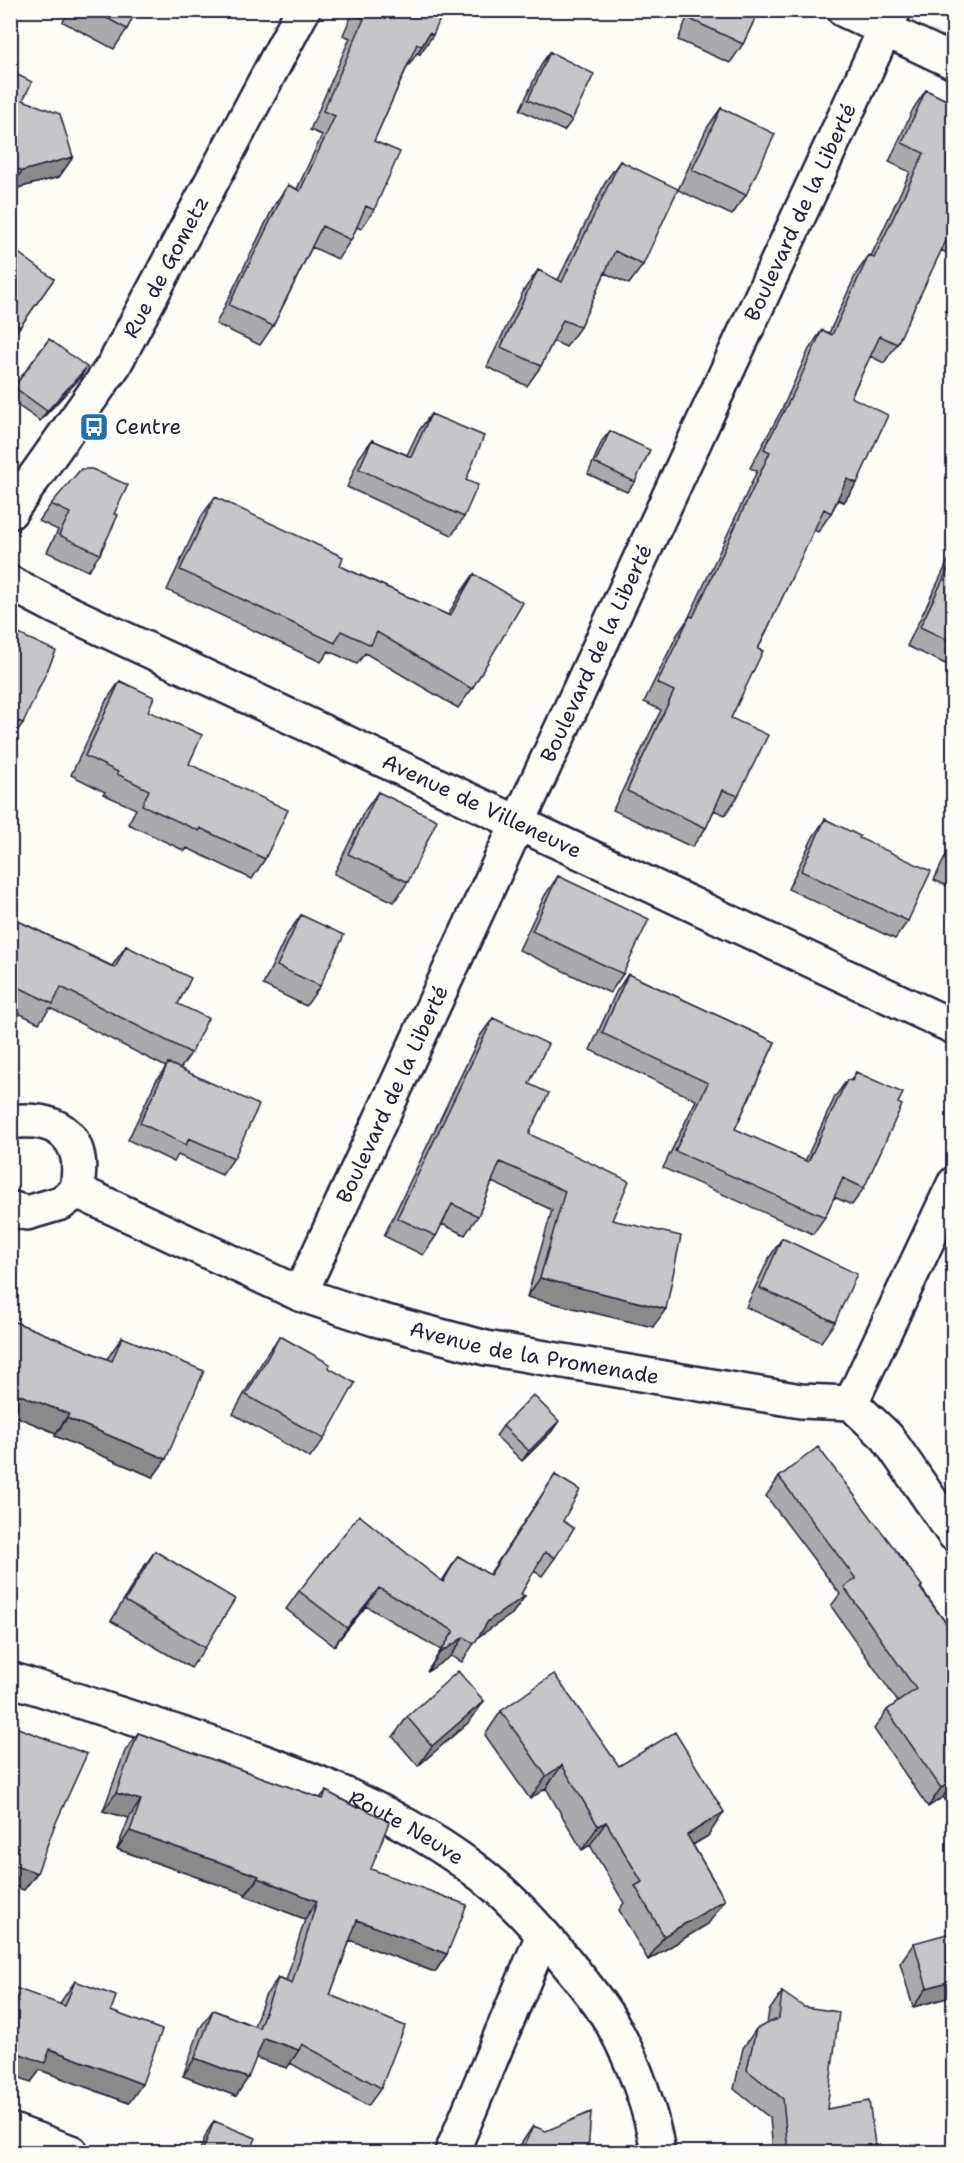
<svg xmlns="http://www.w3.org/2000/svg" width="964" height="2163" font-family="'Shantell Sans',sans-serif">
	<rect width="100%" height="100%" fill="#fdfcf7"/>
	<filter id="ink" filterUnits="userSpaceOnUse"><feTurbulence type="fractalNoise" baseFrequency=".0167" numOctaves="2"/><feDisplacementMap in="SourceGraphic" scale="12" xChannelSelector="R" yChannelSelector="G"/><feConvolveMatrix kernelMatrix="1 2 1 2 8 2 1 2 1" color-interpolation-filters="sRGB"/></filter>
	<g filter="url(#ink)">
		<g fill="none" stroke-linecap="round" stroke-linejoin="round">
			<g stroke="#22223b" stroke-width="38">
				<g id="street">
					<path d="M844,10L954,62"/>
					<path id="s1" d="M10,512L114,365L303,10"/>
					<path id="s2" d="M10,583L54,606L954,1027"/>
					<path d="M10,1122C40,1118 72,1124 78,1158C80,1168 78,1181 77,1191L61,1203L27,1213L10,1208"/>
					<path id="s3" d="M77,1191L300,1294L375,1319L486,1348L801,1401L851,1403L887,1437L954,1534"/>
					<path id="s4" d="M300,1294L894,10"/>
					<path d="M851,1403L954,1184"/>
					<path id="s5" d="M10,1679C67,1697 123,1715 179,1733C281,1766 383,1802 471,1867C506,1892 536,1926 564,1959C581,1980 600,2002 613,2025C634,2063 651,2109 658,2152"/>
					<path d="M10,2130L71,2152"/>
					<path d="M452,2152L543,1935"/>
				</g>
			</g>
			<use href="#street" stroke="#fdfcf7" stroke-width="33"/>
		</g>
		<path fill="#aaaaac" stroke="#22223b" stroke-width="1.5" d="M69,10H136L127,29L114,49L63,22Z
			M354,10H444L420,54L417,53L409,65H408L374,141V210L361,229L357,227L351,240L338,259L312,247L273,326L260,345L216,324L275,204L288,185L297,189L322,135L310,130L350,38L343,35Z
			M690,10H759L743,44L730,63L678,40Z
			M550,52L572,120L564,131L520,110L542,63Z
			M10,71L23,100L73,157L59,177L10,190Z
			M926,90L954,104V243L947,253L941,250L897,344L884,363L870,356L851,397L857,483L844,502L838,500L831,513L818,532L814,530L758,649L731,718L738,796L725,815L714,810L706,828L692,847L613,810L661,710L644,702L677,635L688,619L757,471L750,468L782,409L809,349L822,330L829,333L856,274L869,255L871,256L910,172L889,162L913,109Z
			M721,108L746,195L732,215L678,190L707,128Z
			M620,161L643,265L629,284L605,273L580,327L566,347L553,341L541,366L527,386L487,367L524,290L538,270L558,280L606,181Z
			M10,252L54,279L10,341Z
			M49,339L80,378L40,421L10,400V392Z
			M431,414L466,480L464,517L452,535L347,487L359,458L372,440L407,455L418,432Z
			M610,431L635,482L627,492L588,474L602,441Z
			M215,497L340,566L448,615L460,594L474,574L472,689L458,708L365,653L357,664L329,651L321,662L167,590L201,517Z
			M51,504L114,514L100,554L88,571L47,552L58,530L39,521Z
			M954,549V668L907,646Z
			M10,630L23,723L10,741Z
			M120,681L148,711L189,764L265,859L252,879L187,848L185,851L128,824L136,809L103,794L105,792L71,775L106,701Z
			M378,792L408,882L394,902L334,874L364,812Z
			M825,819L859,838L908,921L895,939L788,889L813,837Z
			M954,842V889L934,880L950,847Z
			M558,876L623,974L610,993L519,950L545,895Z
			M301,915L320,986L306,1006L263,985L287,935Z
			M10,917L112,966L126,946L178,1004L191,1053L180,1069L234,1158L222,1175L178,1155L174,1162L128,1140L156,1081L166,1067L50,1008L39,1023L10,1009Z
			M628,974L775,1042L735,1129L805,1161L835,1097L847,1080L850,1081L856,1072L898,1103L864,1188L852,1205L834,1197L825,1217L813,1234L663,1168L696,1100L590,1050L616,992Z
			M493,1018L529,1084V1134L612,1220L653,1327L527,1297L552,1210L492,1182L478,1216L465,1235L442,1224L436,1236L423,1255L384,1236L480,1036Z
			M782,1238L835,1322L821,1342L746,1307L769,1258Z
			M10,1320L107,1359L122,1337L166,1459L153,1477L55,1436L56,1433L10,1414Z
			M280,1336L329,1368L324,1439L310,1458L233,1414L266,1355Z
			M503,1426L552,1431L522,1461L496,1436Z
			M555,1475L563,1521L555,1558L542,1576L534,1571L521,1594L525,1596L512,1614L478,1637L462,1662L451,1656L427,1672L441,1650L366,1606L334,1646L286,1609L299,1591L442,1581L458,1556L489,1575Z
			M779,1477L922,1586L921,1588L954,1634V1812L943,1797L928,1807L874,1729L887,1710L898,1702L831,1606L840,1594L766,1496Z
			M155,1551L205,1648L191,1668L111,1621L141,1571Z
			M484,1701L470,1721L418,1766L393,1737L407,1717Z
			M501,1711L619,1766L708,1836L693,1845L725,1900L708,1924L648,1960L619,1910L624,1903L590,1845L582,1850L546,1788L530,1799L485,1735Z
			M138,1733L320,1798L326,1791L356,1807L358,1805L371,1869L447,1954L435,1972L350,1940L330,1995L381,2088L368,2106L290,2063L287,2068L256,2057L236,2096L183,2076L200,2028L213,2010L254,2026L265,1996L278,1978L286,1981L305,1919L245,1896L246,1894L117,1849L129,1818L103,1811L125,1751Z
			M914,1943L954,1996L913,2007L900,1963Z
			M75,1981L111,2011L129,2103L40,2070L31,2082L62,2000Z
			M782,1992L827,2109L876,2152H773L770,2118L734,2089L743,2048L756,2029L767,2024L769,2011Z
			M214,2121L250,2152H199L207,2132Z
			M533,2126L588,2152H517L521,2144Z"/>
		<path fill="#8b8b8c" stroke="#22223b" stroke-width="1.5" d="M429,33L433,35L420,54L417,53L422,46Z
			M73,157L59,177L10,190V188L22,171Z
			M87,367L80,378L40,421L47,411Z
			M847,479L857,483L844,502L834,498Z
			M540,1278L666,1309L653,1327L527,1297Z
			M10,1391L69,1414L56,1433L10,1414Z
			M67,1418L166,1459L153,1477L55,1436Z
			M559,1421L552,1431L522,1461L529,1451Z
			M379,1588L366,1606L334,1646L347,1628Z
			M525,1596L512,1614L475,1639L488,1621Z
			M464,1637L451,1656L427,1672L439,1654Z
			M484,1701L470,1721L418,1766L432,1746Z
			M562,1765L546,1788L530,1799L546,1776Z
			M954,1780V1782L943,1797L928,1807L941,1788Z
			M116,1793L141,1800L129,1818L103,1811Z
			M724,1812L708,1836L670,1858L687,1835Z
			M606,1822L590,1845L582,1850L598,1826Z
			M130,1831L259,1876L246,1894L117,1849Z
			M10,1863L37,1873L24,1890L10,1885Z
			M258,1878L317,1901L305,1919L245,1896Z
			M725,1900L708,1924L648,1960L664,1936Z
			M357,1920L447,1954L435,1972L344,1938Z
			M954,1980V1996L913,2007L927,1988Z
			M264,2038L299,2050L287,2068L251,2056Z
			M50,2049L142,2084L129,2103L40,2070L31,2082L10,2074V2050Z
			M195,2058L248,2078L236,2096L183,2076Z"/>
		<path fill="#c6c6c8" stroke="#22223b" stroke-width="1.5" d="M92,10H136L127,29Z
			M359,10H444L433,35L429,33L422,46L417,44L374,141L400,152L374,210L366,206L351,240L322,226L273,326L229,305L288,185L300,191L335,116L323,111L364,19L356,16Z
			M696,10H759L743,44L692,20Z
			M550,52L594,74L572,120L528,100Z
			M10,71L32,82L23,100L60,114L73,157L22,171L10,165Z
			M926,90L954,104V231L951,230L897,344L880,336L851,397L888,415L857,483L847,479L831,513L824,509L758,649L763,651L731,718L768,735L738,796L723,790L706,828L627,791L674,691L657,683L690,616L693,617L770,452L764,449L795,390L822,330L832,335L869,255L874,258L924,153L902,143Z
			M721,108L775,134L746,195L692,170Z
			M620,161L678,189L643,265L615,251L580,327L563,320L541,366L501,347L538,270L562,282Z
			M13,249L54,279L20,327L10,320V252Z
			M49,339L87,367L47,411L14,387Z
			M431,414L484,436L466,480L478,485L464,517L359,469L372,440L411,457Z
			M610,431L650,450L635,482L595,463Z
			M81,469H92L128,485L114,514L118,515L100,554L59,535L70,513L51,504Z
			M215,497L343,557L340,566L450,616L474,574L523,603L472,689L377,632L371,645L341,631L335,643L180,570Z
			M954,557V643L920,627Z
			M10,630L56,651L23,723L13,719L10,724Z
			M120,681L154,697L148,711L202,735L189,764L288,810L265,859L200,828L199,831L142,805L149,790L117,774L118,772L85,756Z
			M378,792L437,820L408,882L348,854Z
			M825,819L860,836L859,838L931,871L908,921L801,871Z
			M954,849V863L948,861Z
			M558,876L649,919L623,974L532,931Z
			M301,915L344,935L320,986L277,966Z
			M10,917L115,968L126,946L191,978L178,1004L208,1018L191,1053L61,987L53,1004L10,983Z
			M628,974L775,1042L735,1129L808,1162L847,1080L852,1081L856,1072L903,1093L898,1103L902,1105L864,1188L843,1178L825,1217L675,1151L708,1083L602,1033Z
			M493,1018L548,1044L529,1084L549,1093L529,1134L629,1181L612,1220L681,1236L666,1309L540,1278L565,1191L500,1162L478,1216L452,1204L436,1236L397,1218Z
			M168,1063L259,1105L234,1158L189,1138L186,1145L140,1123Z
			M782,1238L857,1274L835,1322L760,1288Z
			M10,1320L112,1361L122,1337L204,1371L166,1459L67,1418L69,1414L10,1391Z
			M280,1336L330,1364L329,1368L355,1383L324,1439L246,1395Z
			M533,1395L559,1421L529,1451L503,1426Z
			M818,1447L894,1548L922,1586L920,1588L954,1634V1780L941,1788L887,1710L916,1689L844,1587L856,1579L779,1477Z
			M555,1475L580,1490L563,1521L574,1528L555,1558L545,1552L521,1594L525,1596L488,1621L474,1644L464,1637L439,1654L454,1631L379,1588L347,1628L299,1591L359,1515L443,1582L458,1556L490,1575Z
			M155,1551L235,1599L205,1648L125,1601Z
			M458,1671L484,1701L432,1746L407,1717Z
			M554,1674L619,1766L675,1732L724,1812L687,1835L725,1900L664,1936L635,1886L642,1882L606,1822L598,1826L562,1765L546,1776L501,1711Z
			M10,1725L87,1754L54,1827L37,1873L10,1863Z
			M138,1733L323,1799L326,1791L357,1808L358,1805L389,1822L371,1869L467,1905L447,1954L357,1920L330,1995L405,2026L381,2088L302,2044L299,2050L264,2038L248,2078L195,2058L213,2010L259,2028L278,1978L292,1984L317,1901L258,1878L259,1876L130,1831L141,1800L116,1793Z
			M954,1932V1980L927,1988L914,1943Z
			M75,1981L116,1996L111,2011L162,2030L142,2084L50,2049L45,2063L10,2050V1986L65,2006Z
			M782,1992L804,2007L839,2012L827,2109L869,2101L876,2152H788L783,2099L747,2070L756,2029L779,2018Z
			M591,2112L588,2152H522L533,2126L546,2131Z
			M214,2121L256,2138L250,2152H202Z"/>
	</g>
	<defs>
		<g id="bus-square" transform="scale(1.5)"><rect x="-9" y="-9" width="18" height="18" rx="4" fill="#1f6fb2" stroke="#fdfcf7"/><path d="M-5-6H5V4H4V6H2V4H-2V6H-4V4H-5ZM-3.5-4V0h7V-4ZM-3.5 1.2v1.5H-2V1.2ZM2 1.2v1.5H3.5V1.2Z" fill="#fff"/></g>
	</defs>
	<g fill-rule="evenodd">
		<use href="#bus-square" x="94" y="427"/>
	</g>
	<g text-anchor="middle" dominant-baseline="central" stroke-width="5" stroke-linejoin="round" paint-order="stroke">
		<g font-size="21" fill="#22223b" stroke="#fdfcf7">
			<text stroke="none"><textPath href="#s4" startOffset="1192">Boulevard de la Liberté</textPath></text>
			<text stroke="none"><textPath href="#s1" startOffset="291">Rue de Gometz</textPath></text>
			<text stroke="none"><textPath href="#s4" startOffset="706">Boulevard de la Liberté</textPath></text>
			<text stroke="none"><textPath href="#s2" startOffset="522">Avenue de Villeneuve</textPath></text>
			<text stroke="none"><textPath href="#s4" startOffset="220">Boulevard de la Liberté</textPath></text>
			<text stroke="none"><textPath href="#s3" startOffset="488">Avenue de la Promenade</textPath></text>
			<text stroke="none"><textPath href="#s5" startOffset="424">Route Neuve</textPath></text>
		</g>
		<g font-size="21" fill="#22223b" stroke="#fdfcf7" text-anchor="start">
			<text x="115" y="427">Centre</text>
		</g>
	</g>
	<rect width="964" height="2163" fill="none" stroke="#fdfcf7" stroke-width="36"/>
	<rect x="18" y="18" width="928" height="2127" fill="none" stroke="#22223b" stroke-width="2" filter="url(#ink)"/>
</svg>
